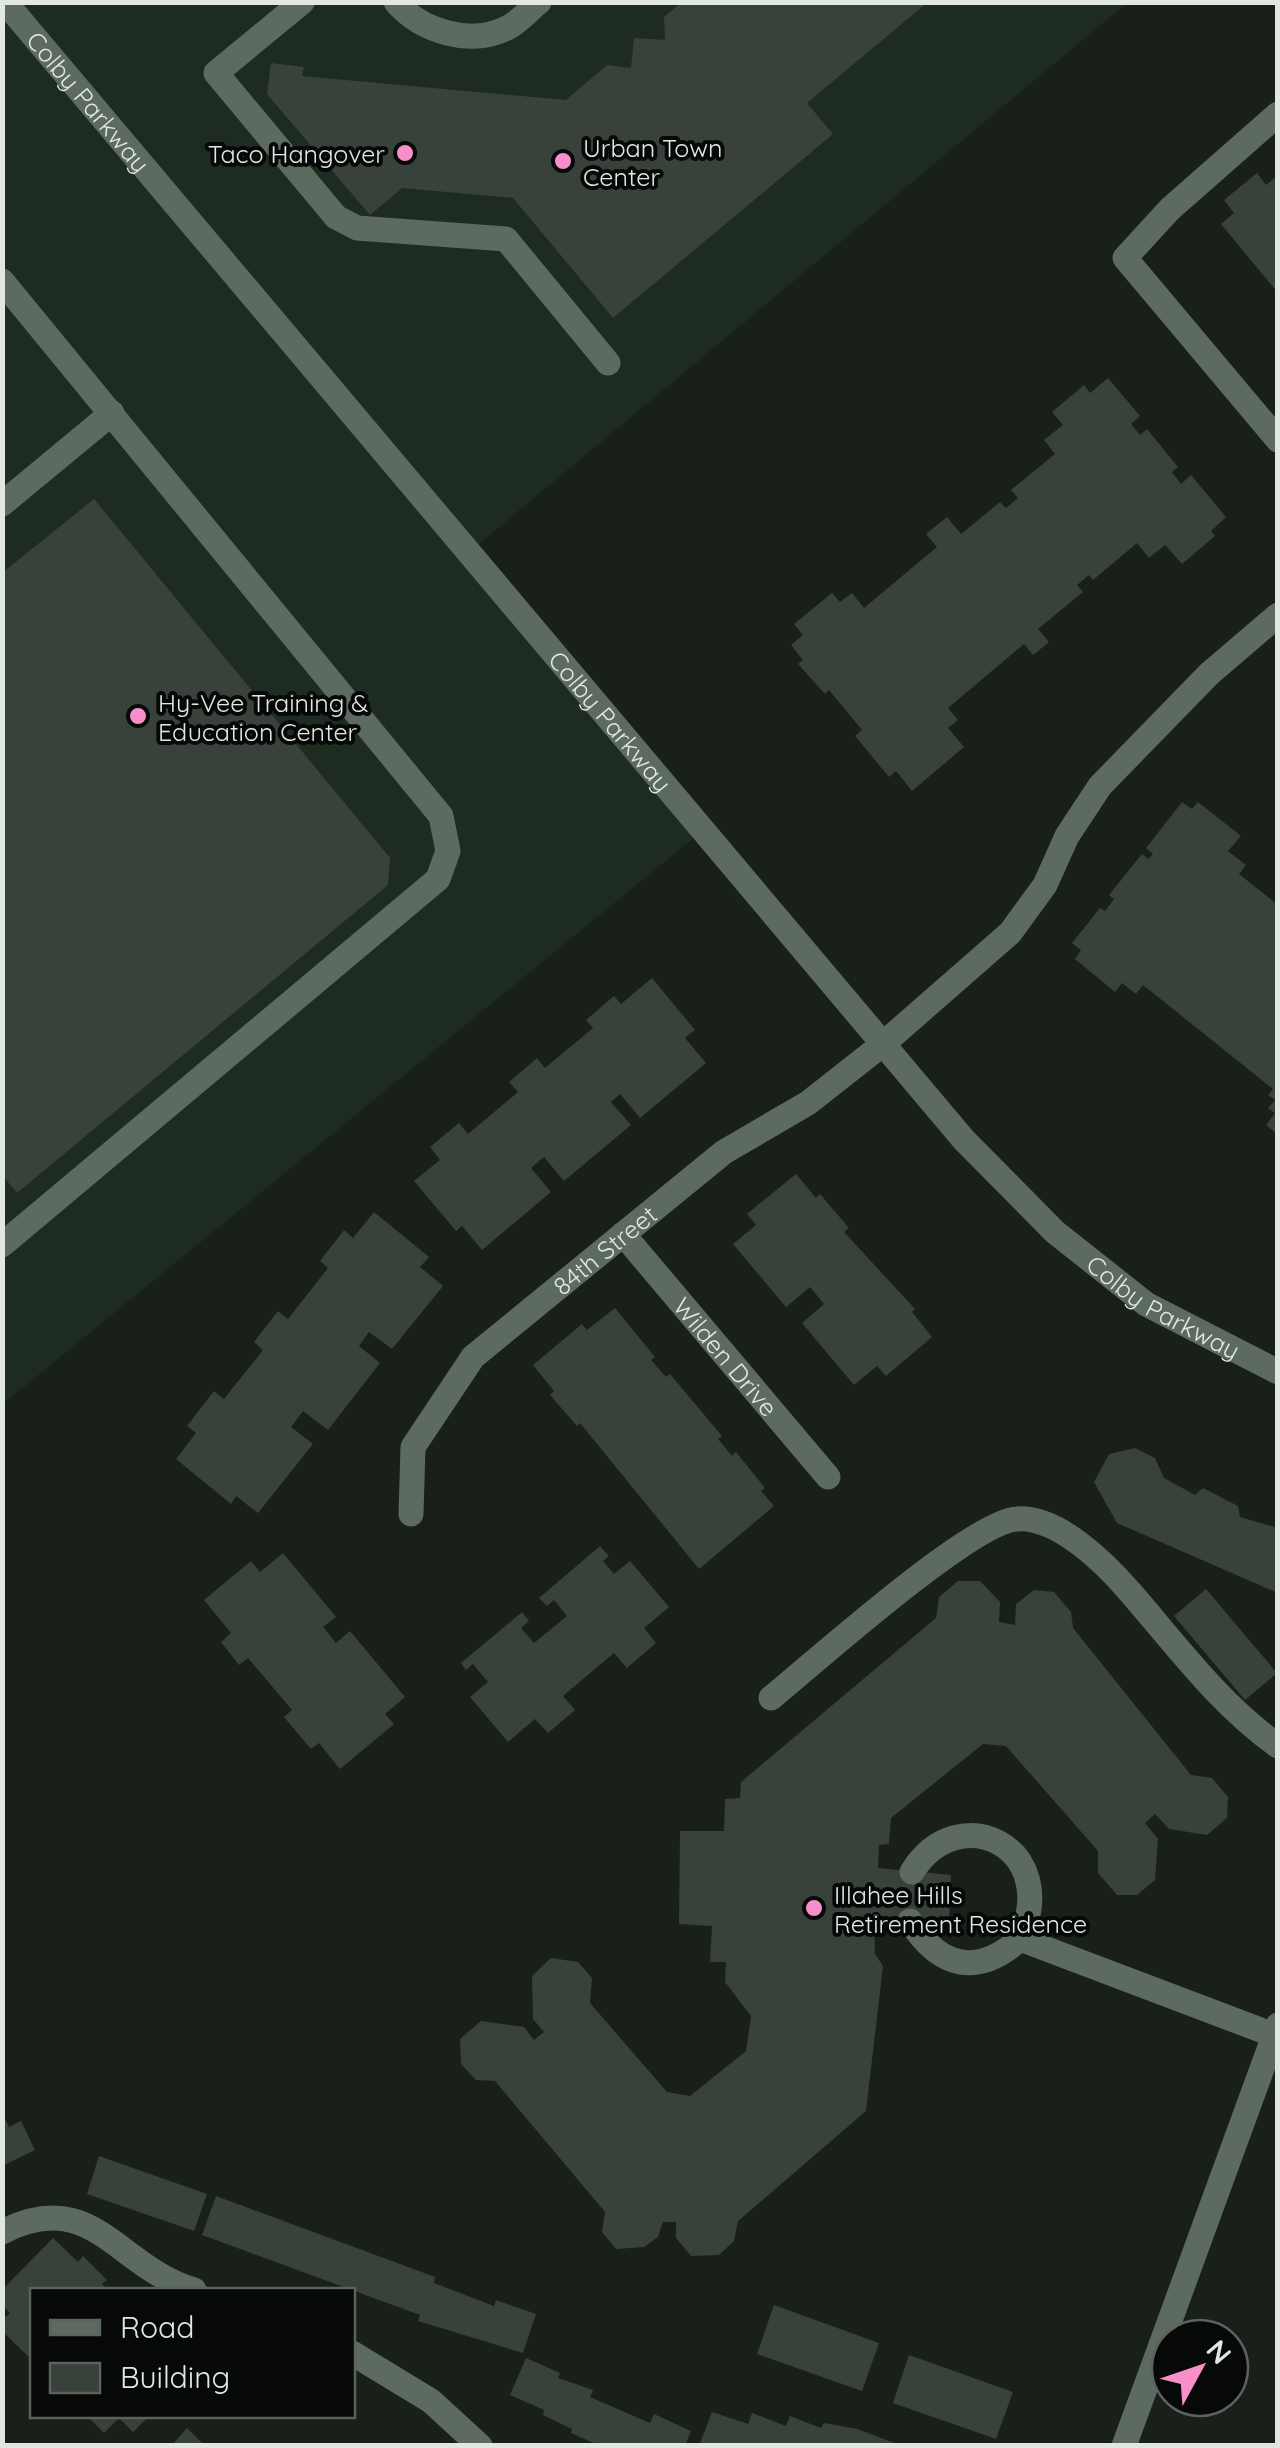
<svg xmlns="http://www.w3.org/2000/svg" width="1280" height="2448" font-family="Quicksand,sans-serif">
	<rect width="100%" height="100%" fill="#19201a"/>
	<path fill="#1e2b21" d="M3,3H1127L468,553L701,832L3,1404Z"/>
	<path fill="#39413b" d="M682,2H928L807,103L833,134L613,318L513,198L402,188L370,215L267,94L271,63L304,67L302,76L566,100L607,65L631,68L634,38L665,40L664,17Z
		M1257,173L1266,185L1278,175V293L1221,224L1234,213L1224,200Z
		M1108,378L1140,416L1131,424L1140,435L1147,429L1178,467L1172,472L1181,484L1191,475L1226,517L1211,531L1215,536L1182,564L1165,545L1149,558L1137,543L1093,580L1089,575L1077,585L1083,592L1038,629L1049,642L1033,655L1024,644L948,708L958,720L948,728L964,747L912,791L896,771L889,777L855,736L862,730L829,690L825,694L798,664L803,660L791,645L803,635L794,624L832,593L840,602L852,593L864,608L937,547L926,534L947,517L961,534L1000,502L1006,508L1018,498L1011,490L1055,454L1044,440L1063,425L1052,412L1084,385L1090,393Z
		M94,499L390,858L388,885L17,1193L2,1175V573Z
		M1182,802L1192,809L1198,802L1241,836L1228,851L1246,865L1239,874L1278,905V1135L1266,1125L1275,1113L1268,1108L1275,1100L1268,1095L1273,1089L1143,985L1136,994L1122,983L1115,992L1075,959L1081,950L1072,943L1100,908L1105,911L1114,899L1109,895L1142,854L1148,859L1153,854L1146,848Z
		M652,978L695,1030L685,1038L706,1063L640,1118L620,1094L611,1102L631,1125L564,1181L544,1157L531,1168L551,1192L482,1250L462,1226L456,1231L414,1181L440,1160L430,1147L459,1123L468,1134L518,1092L509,1082L537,1058L545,1068L593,1028L586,1020L614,996L621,1004Z
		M796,1174L816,1198L820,1194L849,1228L844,1232L915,1309L912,1312L932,1337L886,1376L877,1366L854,1385L802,1323L824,1304L810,1287L786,1307L733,1244L756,1225L747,1214Z
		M374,1212L429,1257L420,1267L443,1286L392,1349L369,1332L359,1346L380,1363L328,1430L303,1411L291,1427L313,1444L258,1513L236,1496L231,1504L176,1459L196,1433L187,1426L214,1391L224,1399L263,1350L254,1342L278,1311L288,1319L328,1268L320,1261L344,1230L353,1238Z
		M615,1308L655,1357L651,1360L666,1377L670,1374L722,1436L718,1439L732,1456L736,1452L765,1488L761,1491L774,1506L699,1569L580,1423L577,1426L550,1395L554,1391L533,1365L582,1324L587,1330Z
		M1135,1448L1155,1458L1164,1478L1195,1495L1203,1488L1238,1506L1240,1517L1278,1528V1593L1117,1523L1094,1482L1109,1454Z
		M600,1546L609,1556L603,1561L614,1574L630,1561L669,1607L644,1628L656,1643L627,1668L614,1653L563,1696L575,1710L548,1733L535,1719L508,1742L470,1697L488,1682L473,1664L466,1670L461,1663L522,1612L529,1621L521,1628L534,1643L567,1616L554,1600L547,1606L539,1598Z
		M283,1553L336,1617L323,1627L336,1643L350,1631L405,1697L385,1714L394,1724L340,1769L319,1743L311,1749L284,1717L292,1710L248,1658L239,1665L221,1642L231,1633L204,1600L251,1561L260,1572Z
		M958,1581H980L1000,1602L999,1622L1015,1625L1016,1604L1034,1590L1054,1592L1071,1612L1073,1628L1191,1775L1212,1778L1228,1797L1227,1818L1207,1835L1169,1829L1155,1814L1145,1823L1158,1839L1155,1880L1137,1895H1117L1098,1873V1851L1006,1746L983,1744L891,1818L889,1844L879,1845L878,1868L951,1875L949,1922L874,1920L875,1954L883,1966L866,2111L738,2221L734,2241L719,2255L691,2256L676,2238V2222H663L658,2237L644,2247L616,2249L602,2232L605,2212L495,2081L476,2080L461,2064L460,2039L481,2021L524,2027L534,2040L544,2032L533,2019L532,1976L551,1958L578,1962L592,1978L590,2003L667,2092L690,2096L746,2051L751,2016L725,1982L726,1962H710L712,1926L679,1924L680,1831H724L725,1799L740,1798L741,1782L936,1618L939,1597Z
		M1206,1589L1277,1673L1245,1700L1174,1616Z
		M5,2119L9,2127L21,2121L35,2150L2,2166Z
		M99,2156L207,2194L194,2231L87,2194Z
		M216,2196L435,2277L434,2283L494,2306L496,2300L536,2314L523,2353L418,2321L420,2315L202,2235Z
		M53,2238L78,2262L83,2256L107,2280L102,2284L108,2290H32V2360L2,2331V2320L10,2313L2,2305V2290Z
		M774,2305L879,2343L862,2391L757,2354Z
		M909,2355L1013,2392L996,2439L893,2403Z
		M526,2358L560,2373L558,2378L593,2390L590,2397L650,2423L654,2414L691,2431L685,2446H600L571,2433L572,2429L543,2415L544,2410L510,2395Z
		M712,2412L748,2424L752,2413L786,2426L790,2416L821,2428L824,2423L857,2429L900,2445L699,2446Z
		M87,2416H149L133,2432L119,2418L104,2433Z
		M187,2428L205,2446H171Z"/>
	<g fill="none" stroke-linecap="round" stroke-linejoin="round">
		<path stroke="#373e38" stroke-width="25" stroke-dasharray="25 12" stroke-linecap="butt" d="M910,1921L906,1904L912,1872"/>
		<g stroke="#5c6a5f" stroke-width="25">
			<path id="s1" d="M5,2L964,1140L1055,1232L1146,1304L1278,1372"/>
			<path d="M302,2L216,73L336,217L357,228L506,239L608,363"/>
			<path d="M396,2C422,32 471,46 507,28C518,23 529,10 539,2"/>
			<path d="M1278,114L1170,209L1125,258L1278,440"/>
			<path d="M2,281L441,816L448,851L438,879L2,1245"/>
			<path d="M2,504L112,413"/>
			<path id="s2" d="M623,1234L828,1477"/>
			<path id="s3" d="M411,1514L413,1447L473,1357L724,1152L808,1103L883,1044L1010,933L1045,885L1067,836L1100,786L1209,674L1278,615"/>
			<path d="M771,1698C814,1663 972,1521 1017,1519C1058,1516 1106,1564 1130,1592C1177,1646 1219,1704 1278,1746"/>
			<path d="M912,1872C958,1797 1062,1847 1020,1939"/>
			<path d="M910,1921C940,1968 977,1977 1020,1939L1274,2035"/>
			<path d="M2,2232C93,2186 115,2266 194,2290"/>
			<path d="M352,2353L431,2401L480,2446"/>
			<path d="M1124,2446L1278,2025"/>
		</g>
	</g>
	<g fill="#f98fc8" stroke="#060907" stroke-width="4">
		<circle cx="405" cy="153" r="10"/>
		<circle cx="563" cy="161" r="10"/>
		<circle cx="138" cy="716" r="10"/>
		<circle cx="814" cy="1908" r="10"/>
	</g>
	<g text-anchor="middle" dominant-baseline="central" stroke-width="8" stroke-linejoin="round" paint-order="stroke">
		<g font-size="25" fill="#e1e7e2" stroke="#060907">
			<text stroke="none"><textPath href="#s1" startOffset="130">Colby Parkway</textPath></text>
			<text stroke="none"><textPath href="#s1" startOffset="940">Colby Parkway</textPath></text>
			<text stroke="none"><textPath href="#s3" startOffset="345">84th Street</textPath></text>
			<text stroke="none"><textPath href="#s1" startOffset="1750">Colby Parkway</textPath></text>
			<text stroke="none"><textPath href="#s2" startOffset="160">Wilden Drive</textPath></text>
		</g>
		<g font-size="25" fill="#e1e7e2" stroke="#060907" text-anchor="start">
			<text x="583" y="147">Urban Town<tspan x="583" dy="29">Center</tspan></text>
			<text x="385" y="153" text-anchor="end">Taco Hangover</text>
			<text x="158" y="702">Hy-Vee Training &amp;<tspan x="158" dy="29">Education Center</tspan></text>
			<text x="834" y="1894">Illahee Hills<tspan x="834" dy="29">Retirement Residence</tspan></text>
		</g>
	</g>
	<rect width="1280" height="2448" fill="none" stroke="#e1e7e2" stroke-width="10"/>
	<rect x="30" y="2288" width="325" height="130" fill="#060907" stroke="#5e625f" stroke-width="2.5"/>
	<rect x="50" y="2320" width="50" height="15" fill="#5c6a5f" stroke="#5e625f" stroke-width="2.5"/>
	<text x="120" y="2338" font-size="30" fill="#e1e7e2">Road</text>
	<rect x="50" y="2363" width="50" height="30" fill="#39413b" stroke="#5e625f" stroke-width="2.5"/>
	<text x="120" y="2388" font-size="30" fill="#e1e7e2">Building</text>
	<g transform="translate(1200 2368) rotate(50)"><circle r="48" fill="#060907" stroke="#5e625f" stroke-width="2.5"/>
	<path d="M0-8L18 38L0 25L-18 38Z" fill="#f98fc8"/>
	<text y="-15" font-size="28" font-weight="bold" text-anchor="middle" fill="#e1e7e2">N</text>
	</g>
</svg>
